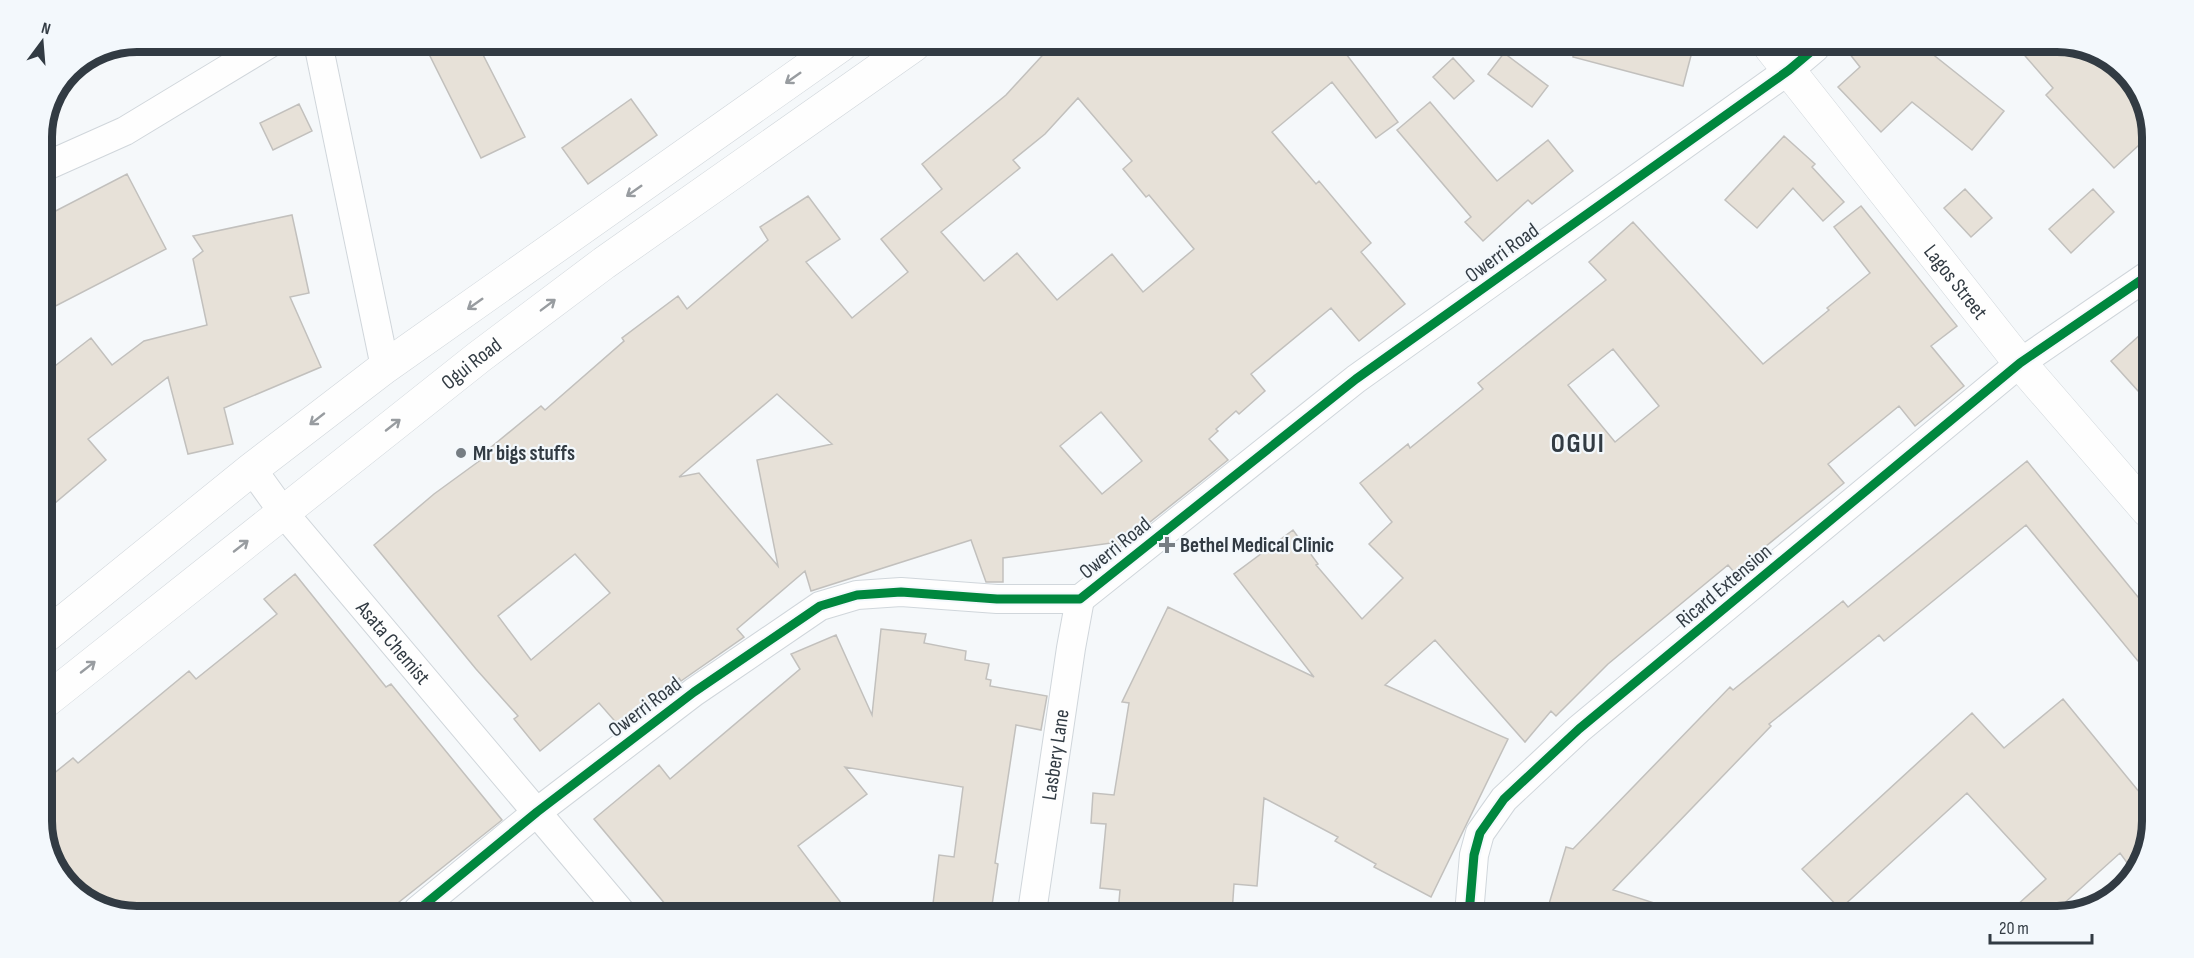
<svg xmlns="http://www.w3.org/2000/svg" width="2194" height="958" font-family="'Sofia Sans Condensed',sans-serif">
	<rect width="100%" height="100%" fill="#f5f8fa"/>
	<path fill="#e7e1d8" stroke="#c2c0bd" stroke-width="1.5" fill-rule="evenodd" d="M447,43H477L525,137L481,158L428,52Z
		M1052,45L1340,46L1398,122L1376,138L1332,82L1272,132L1316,184L1319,181L1371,243L1361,252L1405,304L1359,341L1331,308L1251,374L1265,391L1239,414L1236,411L1216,429L1218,431L1209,439L1228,460L1116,549L1111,543L1003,558V582H986L971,540L811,591L805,571L737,629L744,637L681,681L679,678L620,727L599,703L540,751L514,719L518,716L476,669L374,545L434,494L493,451L490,448L541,406L545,410L624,341L622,338L678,296L687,309L768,240L760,227L808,196L840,239L806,262L852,318L908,272L881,239L942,189L922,164L1006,95ZM1078,98L1132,161L1123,169L1146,197L1149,195L1194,249L1143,292L1112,254L1057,300L1017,253L984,281L941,232L1020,168L1013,160L1045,134ZM777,394L832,444L757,460L778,566L699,473L679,477ZM1101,412L1142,461L1102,494L1060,446ZM575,554L610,593L531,660L498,616Z
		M1574,47L1693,48L1683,86L1573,57Z
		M1845,48L1926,49L2004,111L1972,150L1912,102L1881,132L1838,87L1860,67Z
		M2019,49H2093L2132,80L2152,133L2114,168L2046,95L2053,88Z
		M1504,53L1548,86L1532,107L1488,74Z
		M1453,58L1474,81L1454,99L1433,77Z
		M631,99L657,135L588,184L562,148Z
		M1430,102L1497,181L1548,140L1573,171L1532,204L1528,200L1483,241L1465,222L1471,217L1397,130Z
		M299,104L312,131L273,150L260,123Z
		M1784,136L1815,164L1812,167L1844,202L1823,221L1793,188L1757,228L1725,200Z
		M127,174L166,249L42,313V218Z
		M1965,189L1992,218L1971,237L1944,208Z
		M2093,189L2114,212L2071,253L2049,229Z
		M1861,206L1957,326L1931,346L1964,386L1915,426L1899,406L1828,464L1844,483L1734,572L1728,565L1608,664L1556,716L1551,711L1525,742L1435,640L1385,685L1508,739L1431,897L1374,867L1376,864L1335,841L1338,837L1264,798L1257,886L1234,884L1232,913H1118L1120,890L1100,888L1106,824L1091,823L1093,793L1114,795L1129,703L1122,702L1168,607L1314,677L1234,574L1293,530L1318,564L1316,565L1362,619L1403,578L1369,544L1392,522L1360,483L1408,444L1410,448L1483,389L1478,383L1606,280L1589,262L1633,222L1763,364L1829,310L1827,308L1870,273L1834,227ZM1613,349L1659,406L1615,442L1568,385Z
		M292,215L309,293L290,297L321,367L224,408L233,444L188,454L168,377L88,439L106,460L42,514V376L91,338L112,365L144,341L207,325L193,259L203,251L193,236Z
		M2150,326V361L2149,403L2111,361Z
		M2027,461L2147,608V672L2026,525L1884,641L1879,635L1769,724L1771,726L1613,890L1670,908L1669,915L1546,914L1566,847L1573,849L1730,687L1733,690L1843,601L1848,607Z
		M295,574L386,687L391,684L502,820L389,910L103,909L47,839L42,827V783L73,758L78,763L189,671L196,679L277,614L264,599Z
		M881,629L926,634L924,643L966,651L965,660L989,664L986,679L991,680L990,686L1047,696L1041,730L1016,725L995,863L998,864L991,912H932L939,855L954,857L963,787L845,767L867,794L798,846L848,912L671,911L594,819L659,765L670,779L800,669L791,654L836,635L872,715Z
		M2063,699L2145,799V850L2128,864L2120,853L2050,916H2005L2046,879L1967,793L1840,909L1802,869L1972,713L2004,748Z"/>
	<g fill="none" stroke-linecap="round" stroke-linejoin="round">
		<g stroke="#d0d6db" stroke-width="30">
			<g id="minor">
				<path d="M318,43L385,367"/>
				<path d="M42,168L125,131L272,42"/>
				<path id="s1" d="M252,469L283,512L620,911"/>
				<path d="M418,910L537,812L694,692L820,606L857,595L901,592L997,599H1080L1356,379L1789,70L1815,48"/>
				<path id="s2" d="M1032,912L1071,648L1080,599"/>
				<path d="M1469,914L1474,855L1480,833L1504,799L1579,729L2020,363L2150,274"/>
			</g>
		</g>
		<g stroke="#d0d6db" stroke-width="34">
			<g id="tertiary">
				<path id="s3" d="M1771,48L2020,363L2148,511"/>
			</g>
		</g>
		<g stroke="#d0d6db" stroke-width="34">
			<g id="primary">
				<path d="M42,639L252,469L385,367L841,45"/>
				<path id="s4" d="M42,704L479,357L604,263L914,45"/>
			</g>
		</g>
		<use href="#minor" stroke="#fefefe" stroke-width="28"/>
		<use href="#tertiary" stroke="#fefefe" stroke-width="33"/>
		<use href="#primary" stroke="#fefefe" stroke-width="33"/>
		<g stroke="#f3f8fc" stroke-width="13">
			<path id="cycleway" d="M418,910L537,812L694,692L820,606L857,595L901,592L997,599H1080L1356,379L1789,70L1815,48
				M1469,914L1474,855L1480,833L1504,799L1579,729L2020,363L2150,274"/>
		</g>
		<use href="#cycleway" stroke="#00873e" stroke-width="9"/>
	</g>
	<defs><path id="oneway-shaft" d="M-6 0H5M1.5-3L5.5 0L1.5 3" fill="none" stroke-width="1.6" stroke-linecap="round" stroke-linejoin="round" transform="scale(1.5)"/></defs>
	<g stroke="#989ca0">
		<use href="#oneway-shaft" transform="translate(793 78) rotate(145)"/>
		<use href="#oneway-shaft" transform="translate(634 191) rotate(145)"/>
		<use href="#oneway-shaft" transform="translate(475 304) rotate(145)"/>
		<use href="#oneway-shaft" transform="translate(548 305) rotate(-37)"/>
		<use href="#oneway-shaft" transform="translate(317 419) rotate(142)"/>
		<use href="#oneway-shaft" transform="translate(393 425) rotate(-38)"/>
		<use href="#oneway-shaft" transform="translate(241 546) rotate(-38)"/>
		<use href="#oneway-shaft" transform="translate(88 667) rotate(-38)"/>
	</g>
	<g fill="#767d83" stroke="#f3f8fc" stroke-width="2">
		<circle cx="461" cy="453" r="6"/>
		<path d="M1164 536h6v6h6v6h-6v6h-6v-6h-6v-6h6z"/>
	</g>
	<g text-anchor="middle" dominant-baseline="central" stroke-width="4.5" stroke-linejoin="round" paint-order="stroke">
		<g font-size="21" fill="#323b43" stroke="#f3f8fc">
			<text transform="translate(1502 253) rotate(-36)">Owerri Road</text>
			<text stroke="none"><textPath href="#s3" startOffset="298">Lagos Street</textPath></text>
			<text stroke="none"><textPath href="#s4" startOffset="548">Ogui Road</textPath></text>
			<text transform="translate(1115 548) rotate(-39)">Owerri Road</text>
			<text transform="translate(1724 586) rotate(-40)">Ricard Extension</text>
			<text stroke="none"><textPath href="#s1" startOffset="224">Asata Chemist</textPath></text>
			<text transform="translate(645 707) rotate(-37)">Owerri Road</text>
			<text stroke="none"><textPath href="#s2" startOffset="159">Lasbery Lane</textPath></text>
		</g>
		<g font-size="21" font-weight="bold" fill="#323b43" stroke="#f3f8fc" text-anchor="start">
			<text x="473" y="453">Mr bigs stuffs</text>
			<text x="1180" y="545">Bethel Medical Clinic</text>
		</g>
		<g font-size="27" font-weight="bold" letter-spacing="1.5" fill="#323b43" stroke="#f3f8fc">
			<text x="1578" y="444">OGUI</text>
		</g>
	</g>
	<path d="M0 0H2194V958H0ZM137 52H2057A85 85 0 0 1 2142 137V821A85 85 0 0 1 2057 906H137A85 85 0 0 1 52 821V137A85 85 0 0 1 137 52Z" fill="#f3f8fc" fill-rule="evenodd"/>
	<path fill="none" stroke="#323b43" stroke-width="8" d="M137 52H2057A85 85 0 0 1 2142 137V821A85 85 0 0 1 2057 906H137A85 85 0 0 1 52 821V137A85 85 0 0 1 137 52Z"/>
	<g transform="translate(42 42) rotate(16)" stroke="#f3f8fc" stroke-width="4.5" paint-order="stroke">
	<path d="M0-4.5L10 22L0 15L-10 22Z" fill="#323b43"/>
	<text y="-9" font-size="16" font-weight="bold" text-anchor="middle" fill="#323b43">N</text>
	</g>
	<path d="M1990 934v9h102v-9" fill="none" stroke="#323b43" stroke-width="3"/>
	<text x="1999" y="934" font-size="18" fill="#323b43" stroke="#f3f8fc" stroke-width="4.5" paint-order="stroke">20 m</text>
</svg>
